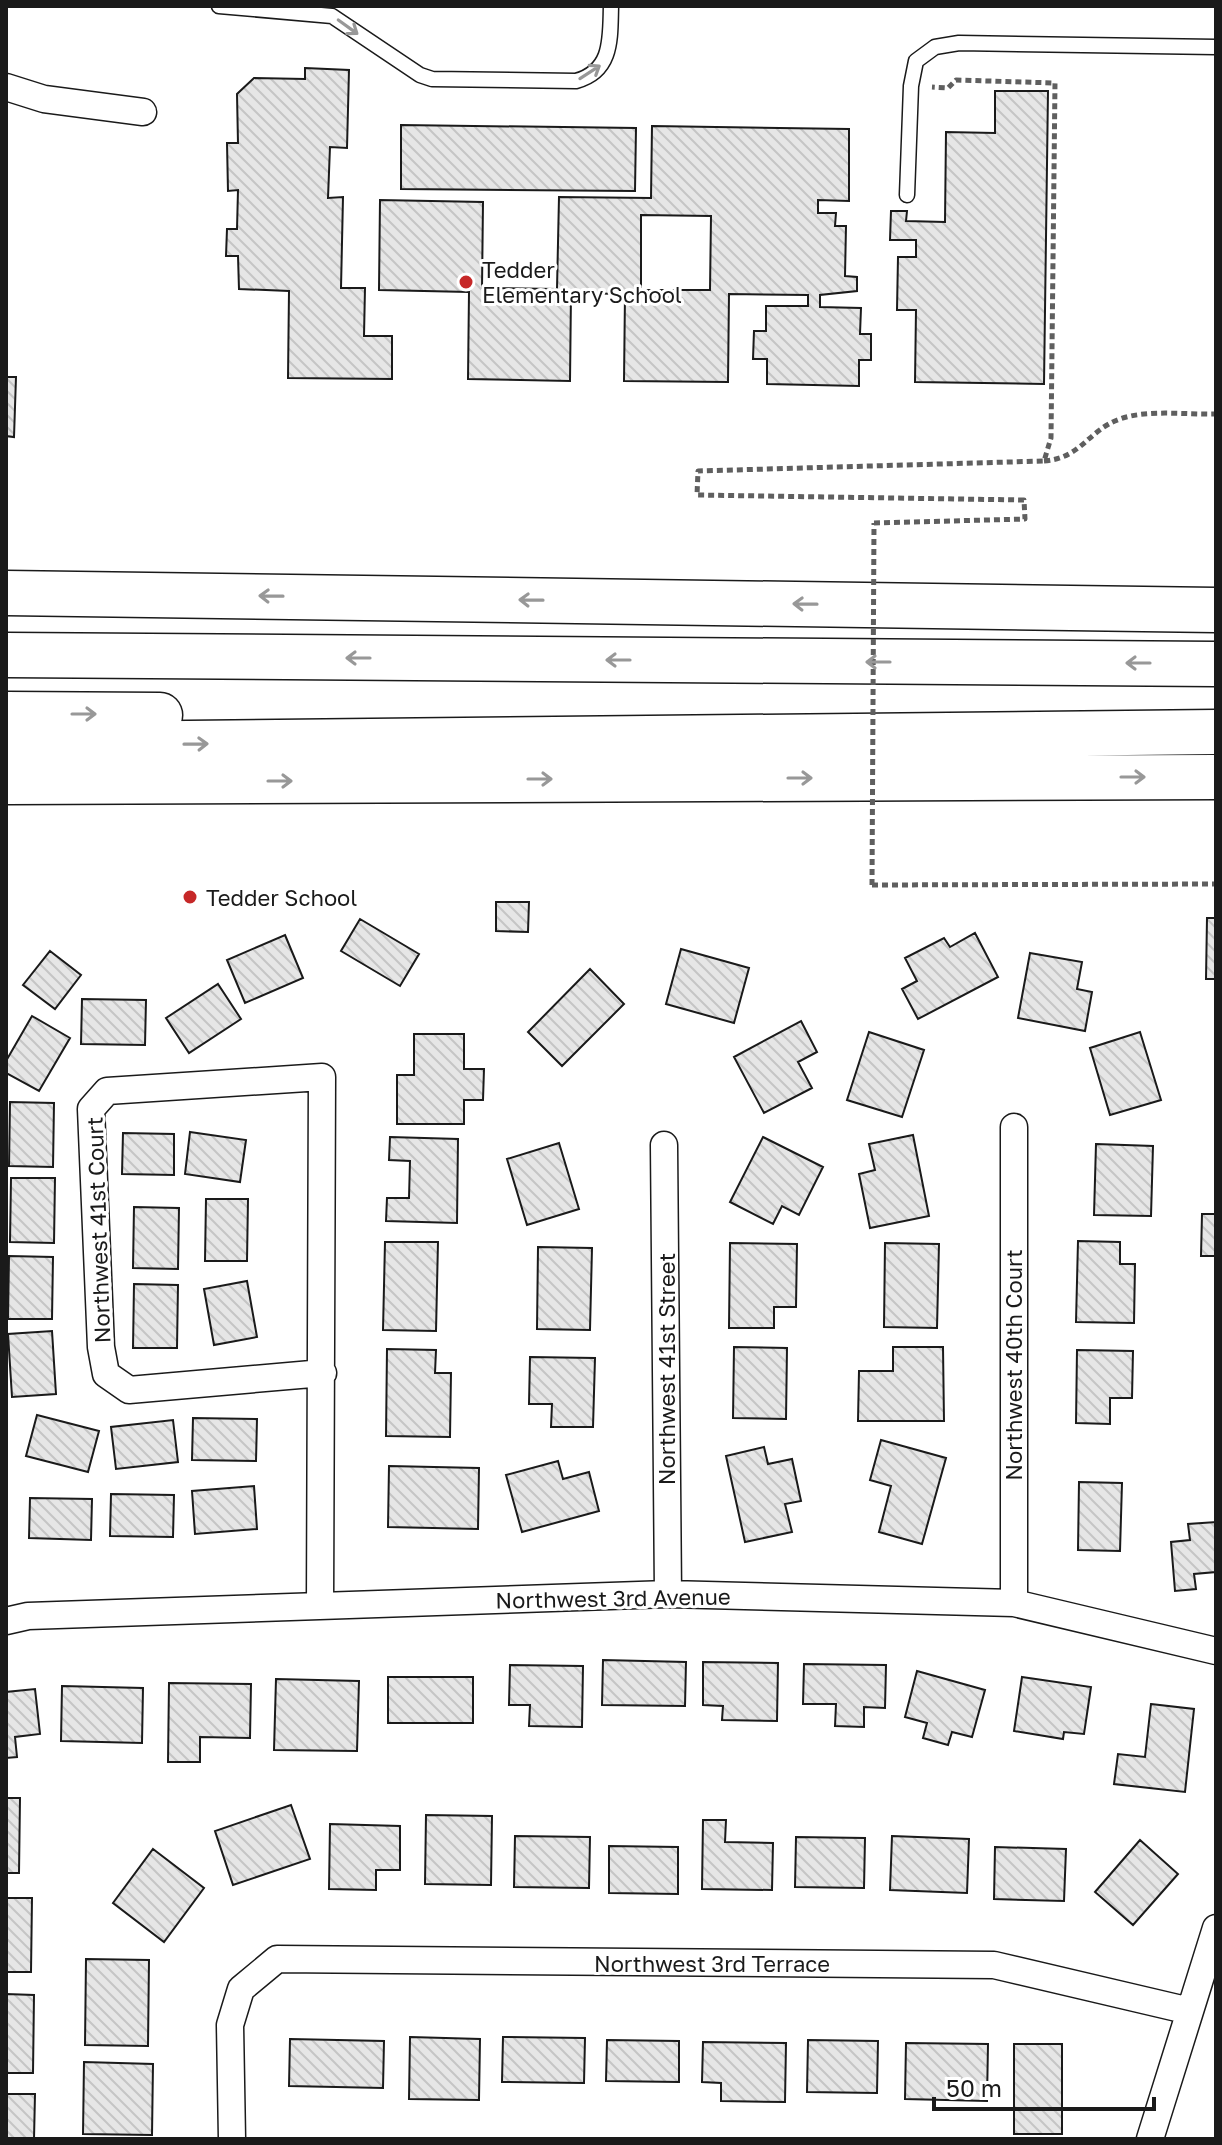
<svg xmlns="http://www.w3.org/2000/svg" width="1222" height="2145" font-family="'Golos Text',sans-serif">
	<defs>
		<pattern id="building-back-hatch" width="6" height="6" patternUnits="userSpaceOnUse" patternTransform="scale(2)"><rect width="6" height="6" fill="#e6e6e6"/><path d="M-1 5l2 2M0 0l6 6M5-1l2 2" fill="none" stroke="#c5c5c5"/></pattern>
	</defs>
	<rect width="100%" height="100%" fill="#fff"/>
	<path fill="url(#building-back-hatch)" stroke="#1a1a1a" stroke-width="2" fill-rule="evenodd" d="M305,68L349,70L347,148L330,147L328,198L343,197L341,288H365L364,336H392V379L288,378L289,291L239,289L238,256H226L227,229H237L238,190L228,191L227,143H238L237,94L254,78L305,79Z
		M995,91H1048L1044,384L915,382L916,310H897L898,257H916V240H890L891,211H907L906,221L945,222L946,132L995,133Z
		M401,125L636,128L635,191L401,189Z
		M652,126L849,129V201L818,200V213H836L835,226H846L845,276L857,277V291L820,295V307L861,308L860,334H871V360H859V386L767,384V359H753L754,331H766V306H808V295L729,294L728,382L624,381L625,294L571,293L570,381L468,379L469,292L379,290L380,200L483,202L482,288L557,289L559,197L651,198ZM641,215L711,216L710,290H641Z
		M6,377H16L14,437L6,436Z
		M496,902H529L528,932L496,931Z
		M1207,918H1216V979H1206Z
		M360,919L419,954L400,986L341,951Z
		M975,933L998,977L918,1019L902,989L917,981L905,958L944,938L950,947Z
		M285,935L303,978L245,1003L227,960Z
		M681,949L749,968L734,1023L666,1004Z
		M50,951L81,975L55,1009L23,985Z
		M1030,953L1082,962L1077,989L1092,992L1085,1031L1018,1018Z
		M590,969L624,1004L562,1066L528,1032Z
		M218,984L241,1019L189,1053L166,1018Z
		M82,999L146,1000L145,1045L81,1044Z
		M32,1016L70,1038L39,1091L6,1073V1061Z
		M801,1021L817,1052L798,1062L812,1088L764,1113L734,1057Z
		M869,1032L924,1050L902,1117L847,1100Z
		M1140,1032L1161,1100L1110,1115L1090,1048Z
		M414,1034H464V1069H484L483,1100H464V1124H397V1075H414Z
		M10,1102L54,1103L53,1167L9,1166Z
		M190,1132L246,1140L240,1182L185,1174Z
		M123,1133L174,1134V1175L122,1174Z
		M913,1135L929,1216L870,1228L859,1174L875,1170L869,1144Z
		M390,1137L458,1139L457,1223L386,1221L387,1198H409L410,1161L389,1160Z
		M763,1137L823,1167L799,1215L782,1206L773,1224L730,1202Z
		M559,1143L579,1209L527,1225L507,1159Z
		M1096,1144L1153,1146L1151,1216L1094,1215Z
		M11,1178H55L54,1243L10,1242Z
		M206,1199H248L247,1261H205Z
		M134,1207L179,1208L178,1269L133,1268Z
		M1202,1214H1216V1256H1201Z
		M1078,1241L1120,1242V1264H1135L1134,1323L1076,1322Z
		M385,1242H438L436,1331L383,1330Z
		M730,1243L797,1244L796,1307H774V1328H729Z
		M885,1243L939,1244L937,1328L884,1327Z
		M538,1247L592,1248L590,1330L537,1329Z
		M9,1256L53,1257L52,1319H8Z
		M247,1281L257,1337L214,1345L204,1289Z
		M134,1284L178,1285L177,1348H133Z
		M52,1331L56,1394L12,1397L8,1334Z
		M734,1347L787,1348L786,1419L733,1418Z
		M893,1347H943L944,1421H858L859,1371H893Z
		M387,1349L436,1350L435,1373H451L450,1437L386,1436Z
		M1077,1350L1133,1351L1132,1398H1110V1424L1076,1423Z
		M530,1357L595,1358L593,1427H551L552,1404H529Z
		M37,1415L99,1431L88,1472L26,1456Z
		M193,1418L257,1419L256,1461L192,1460Z
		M173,1420L178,1462L116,1469L111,1427Z
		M881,1440L946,1458L922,1544L879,1532L891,1486L870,1480Z
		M764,1447L768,1464L792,1459L801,1501L785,1504L792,1532L745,1542L726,1456Z
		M558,1461L563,1479L589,1472L599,1511L522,1532L506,1475Z
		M389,1466L479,1468L478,1529L388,1527Z
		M1079,1482L1122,1483L1120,1551L1078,1550Z
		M254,1486L257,1529L195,1534L192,1491Z
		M111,1494L174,1495L173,1537L110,1536Z
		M30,1498L92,1499L91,1540L29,1538Z
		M1216,1522V1572L1194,1574L1196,1589L1175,1591L1171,1542L1190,1540L1188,1524Z
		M603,1660L686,1662L685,1706L602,1705Z
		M703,1662L778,1663L777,1721L722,1720L723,1706L703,1705Z
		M804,1664L886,1665L885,1708L864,1707V1727L835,1726L836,1704H803Z
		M510,1665L583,1666L582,1727L529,1726L530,1705H509Z
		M917,1671L985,1690L972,1737L952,1732L948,1745L923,1738L927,1723L905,1717Z
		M388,1677H473V1723H388Z
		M1022,1677L1091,1687L1084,1734L1064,1732L1063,1739L1014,1731Z
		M276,1679L359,1681L357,1751L274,1750Z
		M169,1683L251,1684L250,1738L200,1737V1762H168Z
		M62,1686L143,1688L142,1743L61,1741Z
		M35,1689L40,1734L15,1737L17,1757L6,1758V1692Z
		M1151,1704L1194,1709L1185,1792L1114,1784L1118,1754L1145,1757Z
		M6,1798H20L19,1873H6Z
		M291,1805L310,1859L233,1885L215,1831Z
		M426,1815L492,1816L491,1885L425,1884Z
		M703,1820H726L725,1842L773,1843L772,1890L702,1889Z
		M330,1824L400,1826V1870H376V1890L329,1889Z
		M515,1836L590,1837L589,1888L514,1887Z
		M892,1836L969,1839L967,1893L890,1890Z
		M796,1837L865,1838L864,1888L795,1887Z
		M1140,1840L1178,1874L1133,1925L1095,1892Z
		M609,1846L678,1847V1894L609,1893Z
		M995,1847L1066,1849L1064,1901L994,1899Z
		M153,1849L204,1888L164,1942L113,1903Z
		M6,1898H32L31,1972H6Z
		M86,1959L149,1960L148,2046L85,2045Z
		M6,1994L34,1995L33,2073H6Z
		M410,2037L480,2039L479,2100L409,2099Z
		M503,2037L585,2038L584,2083L502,2082Z
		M290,2039L384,2041L383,2088L289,2086Z
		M607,2040L679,2041V2082L606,2081Z
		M808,2040L878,2041L877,2093L807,2092Z
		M703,2042L786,2043L785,2102L721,2101V2083L702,2082Z
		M906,2043L988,2044L987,2101L905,2099Z
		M1014,2044H1062V2134H1014Z
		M84,2062L153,2064L152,2135L83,2134Z
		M6,2094H35L34,2139H6Z"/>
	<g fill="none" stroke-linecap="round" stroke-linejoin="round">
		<g stroke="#1a1a1a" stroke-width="17">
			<path id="service" d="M219,6L332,16L420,75L432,79L576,81C613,71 610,38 611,6
				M907,195L911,86L916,61L935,47L959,43L1216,47"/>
		</g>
		<g stroke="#1a1a1a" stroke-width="29">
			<path id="minor" d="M6,87L44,99L143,112
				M664,1145L668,1594
				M1014,1603V1127
				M320,1606L322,1077L107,1091L91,1109L101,1347L106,1374L129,1390L323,1373
				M6,1621L28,1616L668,1594L1014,1603L1216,1651
				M232,2139L230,2025L241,1989L277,1959L994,1965L1190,2011
				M1150,2139L1216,1928"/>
		</g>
		<g stroke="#1a1a1a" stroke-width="47">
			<path id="motorway" d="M6,593L1216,610
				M6,655L1216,664
				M6,714L160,715
				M6,745L1216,732
				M6,782L1216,777"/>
		</g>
		<path stroke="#5f5f5f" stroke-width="5" stroke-dasharray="6 4" stroke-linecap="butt" d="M1044,461C1082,458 1088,430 1120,419C1148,409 1187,415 1216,414
			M874,523L1025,519L1024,500L697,495L698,471L1044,461L1051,438L1055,83L956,80L948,88L932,87
			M872,885L1216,884"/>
		<use href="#service" stroke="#fff" stroke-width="14"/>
		<use href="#minor" stroke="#fff" stroke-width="26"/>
		<use href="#motorway" stroke="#fff" stroke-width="44"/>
		<path stroke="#5f5f5f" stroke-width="5" stroke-dasharray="6 4" stroke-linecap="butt" d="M872,885L874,523"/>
	</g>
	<defs><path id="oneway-shaft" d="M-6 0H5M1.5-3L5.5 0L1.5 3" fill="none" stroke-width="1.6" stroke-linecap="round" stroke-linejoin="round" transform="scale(2)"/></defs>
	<g stroke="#989898">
		<use href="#oneway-shaft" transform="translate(348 27) rotate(36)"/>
		<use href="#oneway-shaft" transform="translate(590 72) rotate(-33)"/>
		<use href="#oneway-shaft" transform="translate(271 596) rotate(-179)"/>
		<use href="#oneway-shaft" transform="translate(531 600) rotate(-179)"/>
		<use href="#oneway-shaft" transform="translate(805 604) rotate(-179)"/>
		<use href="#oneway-shaft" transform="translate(358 658) rotate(-180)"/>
		<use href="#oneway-shaft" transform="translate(618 660) rotate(-180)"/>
		<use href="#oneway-shaft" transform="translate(878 662) rotate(-180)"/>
		<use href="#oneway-shaft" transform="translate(1138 663) rotate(-180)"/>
		<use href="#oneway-shaft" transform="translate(84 714)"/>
		<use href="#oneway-shaft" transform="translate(196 744) rotate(-1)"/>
		<use href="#oneway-shaft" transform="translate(1133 777)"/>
		<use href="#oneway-shaft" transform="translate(800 778)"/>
		<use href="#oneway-shaft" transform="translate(540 779)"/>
		<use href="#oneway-shaft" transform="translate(280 781)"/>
	</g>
	<g fill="#c62828" stroke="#fff" stroke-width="3">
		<circle cx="466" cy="282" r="8"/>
		<circle cx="190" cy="897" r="8"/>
	</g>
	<g text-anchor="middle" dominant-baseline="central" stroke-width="6" stroke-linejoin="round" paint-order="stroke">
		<g font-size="22" fill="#1a1a1a" stroke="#fff" text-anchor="start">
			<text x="482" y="269">Tedder<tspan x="482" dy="25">Elementary School</tspan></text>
			<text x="206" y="897">Tedder School</text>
		</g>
		<g font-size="22" fill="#1a1a1a" stroke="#fff">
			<text transform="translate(98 1230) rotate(-92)">Northwest 41st Court</text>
			<text transform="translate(1013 1365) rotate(-90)">Northwest 40th Court</text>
			<text transform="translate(666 1369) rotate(-90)">Northwest 41st Street</text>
			<text transform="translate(613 1598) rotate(-1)">Northwest 3rd Avenue</text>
			<text x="712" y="1963">Northwest 3rd Terrace</text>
		</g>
	</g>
	<rect width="1222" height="2145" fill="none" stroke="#1a1a1a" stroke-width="16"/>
	<path d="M934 2097v12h220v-12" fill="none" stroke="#1a1a1a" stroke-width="4"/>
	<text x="946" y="2097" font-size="24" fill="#1a1a1a" stroke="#ffffff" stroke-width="6" paint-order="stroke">50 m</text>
</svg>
